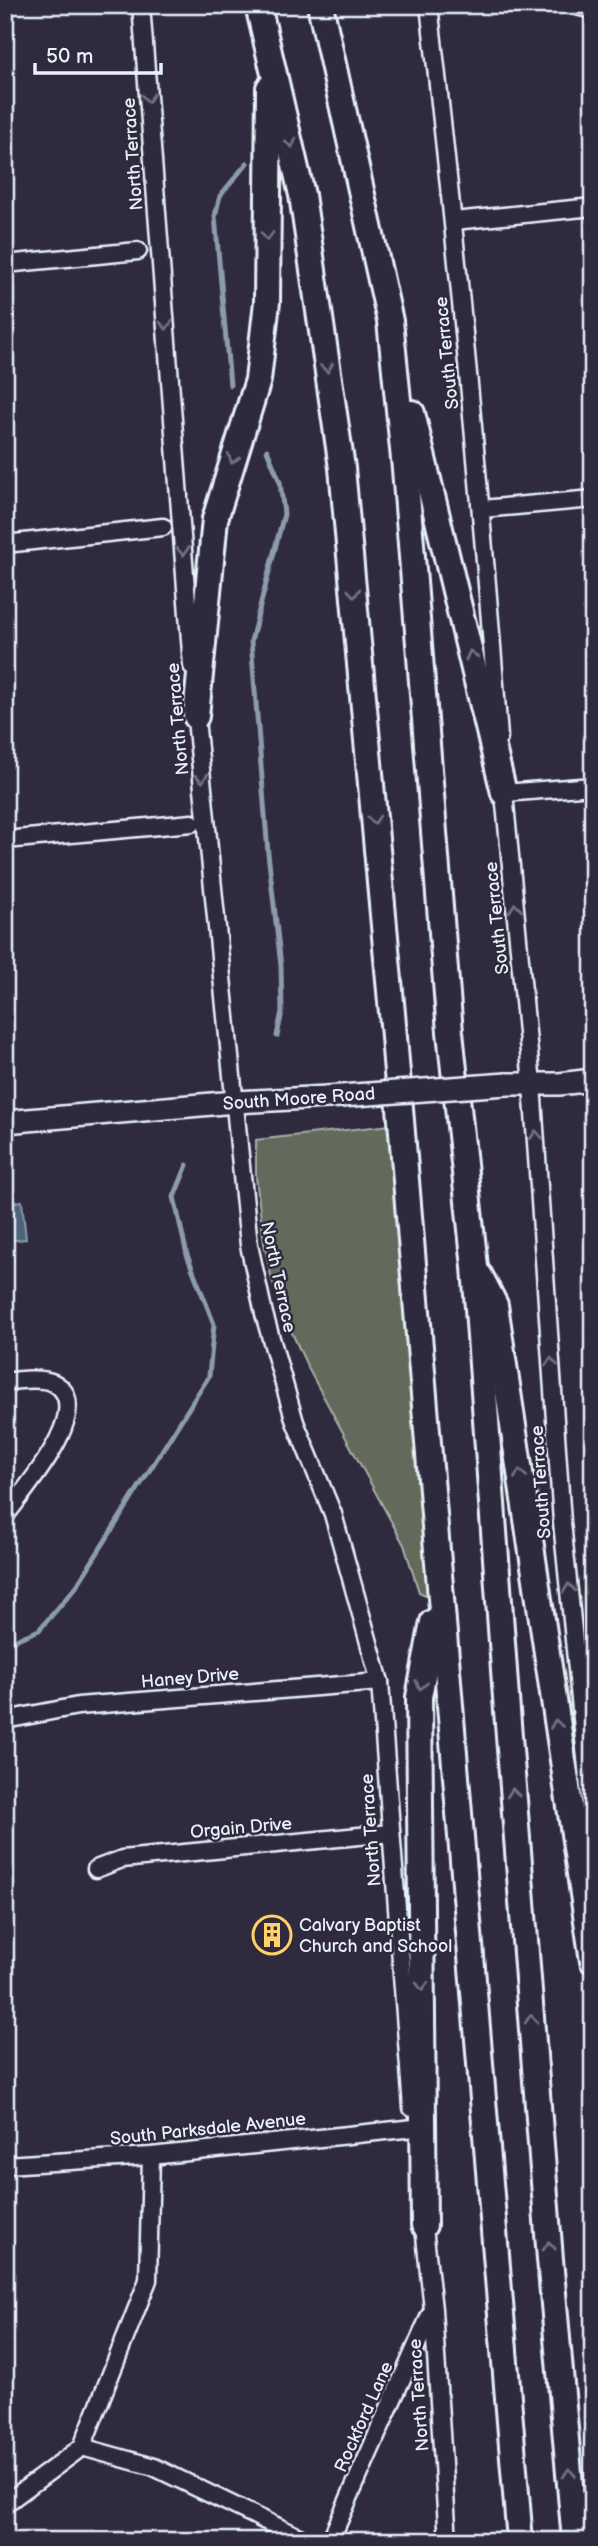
<svg xmlns="http://www.w3.org/2000/svg" width="598" height="2546" viewBox="0 0 598 2546" font-family="'Balsamiq Sans',sans-serif">
<style>
.green{fill:#646a5c;stroke:#a6aeaa;stroke-width:2}
.water{fill:#4e6479;stroke:#8c9cac;stroke-width:2}
.lines{fill:none;stroke-linecap:round;stroke-linejoin:round}
.stream{stroke:#8c9cac;stroke-width:5}
.minor-casing{stroke:#e8f1f8;stroke-width:21}
.major-casing{stroke:#e8f1f8;stroke-width:26}
.highway-casing{stroke:#e8f1f8;stroke-width:30}
.minor{stroke:#2f2a3d;stroke-width:16}
.major{stroke:#2f2a3d;stroke-width:21}
.highway{stroke:#2f2a3d;stroke-width:24}
.major-bridge-casing{stroke:#e8f1f8;stroke-width:26;stroke-linecap:butt}
.major-bridge{stroke:#2f2a3d;stroke-width:21}
.oneway{stroke:#70707e}
.labels{text-anchor:middle;dominant-baseline:central;stroke-width:5;stroke-linejoin:round;paint-order:stroke}
.street-label{font-size:18px;fill:#e8f1f8;stroke:#2f2a3d}
.poi-label{font-size:18px;fill:#e8f1f8;stroke:#2f2a3d;text-anchor:start}
</style>
<rect width="100%" height="100%" fill="#2f2a3d"/>
<filter id="ink" filterUnits="userSpaceOnUse"><feTurbulence type="fractalNoise" baseFrequency=".0143" numOctaves="2"/><feDisplacementMap in="SourceGraphic" scale="14" xChannelSelector="R" yChannelSelector="G"/><feConvolveMatrix kernelMatrix="1 2 1 2 8 2 1 2 1" color-interpolation-filters="sRGB"/></filter>
<g filter="url(#ink)">
<path class="green" d="M390,1125L429,1593L427,1596L419,1592L404,1545L308,1368L288,1324L272,1280L264,1243L256,1177V1140Z"/>
<path class="water" d="M22,1201L26,1239L7,1241L5,1203Z"/>
<g class="lines">
<g class="stream">
<path d="M230,385L215,216L220,196L247,163"/>
<path d="M267,450L280,482L284,514L251,641L268,853L281,966L282,1011L277,1036"/>
<path d="M5,1644L39,1630L76,1587L209,1376L214,1324L187,1255L174,1197L187,1165"/>
</g>
<defs>
<g id="minor">
<path d="M141,5L192,666"/>
<path d="M429,5C457,249 481,492 499,737"/>
<path d="M572,5L593,10"/>
<path d="M454,221L593,207"/>
<path d="M5,264L138,251"/>
<path d="M482,509L593,499"/>
<path d="M5,544L163,527"/>
<path d="M195,709L249,1245L264,1314L295,1422L333,1514L380,1682L412,2108"/>
<path d="M503,783L532,1084L562,1522L593,1827"/>
<path d="M504,793L593,786"/>
<path d="M5,840L192,823"/>
<path d="M5,1382C19,1380 41,1377 54,1383C98,1407 23,1491 5,1516"/>
<path d="M5,1720L78,1706L380,1682"/>
<path d="M96,1869L122,1859L390,1833"/>
<path d="M5,2165L151,2156L414,2128"/>
<path d="M423,2218L433,2309L448,2541"/>
<path d="M82,2447L148,2280L151,2156"/>
<path d="M5,2504L82,2447L154,2467L307,2541"/>
<path d="M330,2541L431,2313"/>
</g>
<g id="major">
<path d="M507,1084H559L593,1080"/>
<path d="M5,1122L235,1102L327,1097"/>
</g>
<g id="highway">
<path d="M258,5L302,195L342,468L392,1013L520,2541"/>
<path d="M320,5L390,321L405,469L450,1032L475,1267L506,1698L550,2259L575,2541"/>
<path d="M412,413L504,793"/>
<path d="M196,716L215,519L258,380L267,302L269,88"/>
<path d="M480,1276L495,1305L593,1961"/>
<path d="M424,2225L419,1697L433,1622"/>
</g>
</defs>
<use href="#minor" class="minor-casing"/>
<use href="#major" class="major-casing"/>
<use href="#highway" class="highway-casing"/>
<use href="#minor" class="minor"/>
<use href="#major" class="major"/>
<use href="#highway" class="highway"/>
<defs>
<path id="major-bridge" d="M327,1097L507,1084"/>
</defs>
<use href="#major-bridge" class="major-bridge-casing"/>
<use href="#major-bridge" class="major-bridge"/>
</g>
<defs><path id="oneway-chevron" d="M-2-3.5L2.5 0L-2 3.5" fill="none" stroke-width="1.6" stroke-linecap="round" stroke-linejoin="round" transform="scale(1.75)"/></defs>
<g class="oneway">
<use href="#oneway-chevron" transform="translate(148 98) rotate(86)"/>
<use href="#oneway-chevron" transform="translate(291 143) rotate(77)"/>
<use href="#oneway-chevron" transform="translate(267 236) rotate(90)"/>
<use href="#oneway-chevron" transform="translate(166 325) rotate(86)"/>
<use href="#oneway-chevron" transform="translate(327 368) rotate(82)"/>
<use href="#oneway-chevron" transform="translate(233 459) rotate(107)"/>
<use href="#oneway-chevron" transform="translate(183 551) rotate(86)"/>
<use href="#oneway-chevron" transform="translate(354 593) rotate(85)"/>
<use href="#oneway-chevron" transform="translate(471 655) rotate(-104)"/>
<use href="#oneway-chevron" transform="translate(202 778) rotate(84)"/>
<use href="#oneway-chevron" transform="translate(374 820) rotate(85)"/>
<use href="#oneway-chevron" transform="translate(515 908) rotate(-96)"/>
<use href="#oneway-chevron" transform="translate(536 1135) rotate(-94)"/>
<use href="#oneway-chevron" transform="translate(551 1362) rotate(-94)"/>
<use href="#oneway-chevron" transform="translate(520 1474) rotate(-98)"/>
<use href="#oneway-chevron" transform="translate(569 1588) rotate(-96)"/>
<use href="#oneway-chevron" transform="translate(421 1685) rotate(101)"/>
<use href="#oneway-chevron" transform="translate(556 1724) rotate(-98)"/>
<use href="#oneway-chevron" transform="translate(513 1793) rotate(-95)"/>
<use href="#oneway-chevron" transform="translate(422 1986) rotate(89)"/>
<use href="#oneway-chevron" transform="translate(531 2019) rotate(-95)"/>
<use href="#oneway-chevron" transform="translate(549 2246) rotate(-95)"/>
<use href="#oneway-chevron" transform="translate(569 2473) rotate(-95)"/>
</g>
</g>
<defs>
<symbol id="building-ring" viewBox="-11 -11 22 22"><circle r="9.5" fill="#2f2a3d" stroke="#ffd166" stroke-width="1.5"/><path d="M-4-6H4V6H1V3H-1V6H-4ZM-2.5-4.3h1.7v1.8h-1.7ZM.8-4.3h1.7v1.8H.8ZM-2.5-1h1.7V.8h-1.7ZM.8-1h1.7V.8H.8Z" fill="#ffd166"/></symbol>
</defs>
<g fill-rule="evenodd">
<use href="#building-ring" x="250" y="1913" width="44" height="44"/>
</g>
<g class="labels">
<g class="street-label">
<text transform="translate(133 154) rotate(-94)">North Terrace</text>
<text transform="translate(447 353) rotate(-96)">South Terrace</text>
<text transform="translate(178 719) rotate(-95)">North Terrace</text>
<text transform="translate(497 918) rotate(-96)">South Terrace</text>
<text transform="translate(299 1099) rotate(-4)">South Moore Road</text>
<text transform="translate(278 1277) rotate(78)">North Terrace</text>
<text transform="translate(541 1482) rotate(-94)">South Terrace</text>
<text transform="translate(190 1678) rotate(-5)">Haney Drive</text>
<text transform="translate(241 1828) rotate(-5)">Orgain Drive</text>
<text transform="translate(371 1830) rotate(-94)">North Terrace</text>
<text transform="translate(208 2129) rotate(-6)">South Parksdale Avenue</text>
<text transform="translate(419 2395) rotate(-94)">North Terrace</text>
<text transform="translate(364 2417) rotate(-66)">Rockford Lane</text>
</g>
<g class="poi-label">
<text x="299" y="1925">Calvary Baptist<tspan x="299" dy="21">Church and School</tspan></text>
</g>
</g>
<rect width="598" height="2546" fill="none" stroke="#2f2a3d" stroke-width="28"/>
<rect x="14" y="14" width="570" height="2518" fill="none" stroke="#e8f1f8" stroke-width="2.5" filter="url(#ink)"/>
<path d="M35 63v10h126v-10" fill="none" stroke="#e8f1f8" stroke-width="3.5"/>
<text x="46" y="63" font-size="21" fill="#e8f1f8" stroke="#2f2a3d" stroke-width="5" paint-order="stroke">50 m</text>
</svg>
